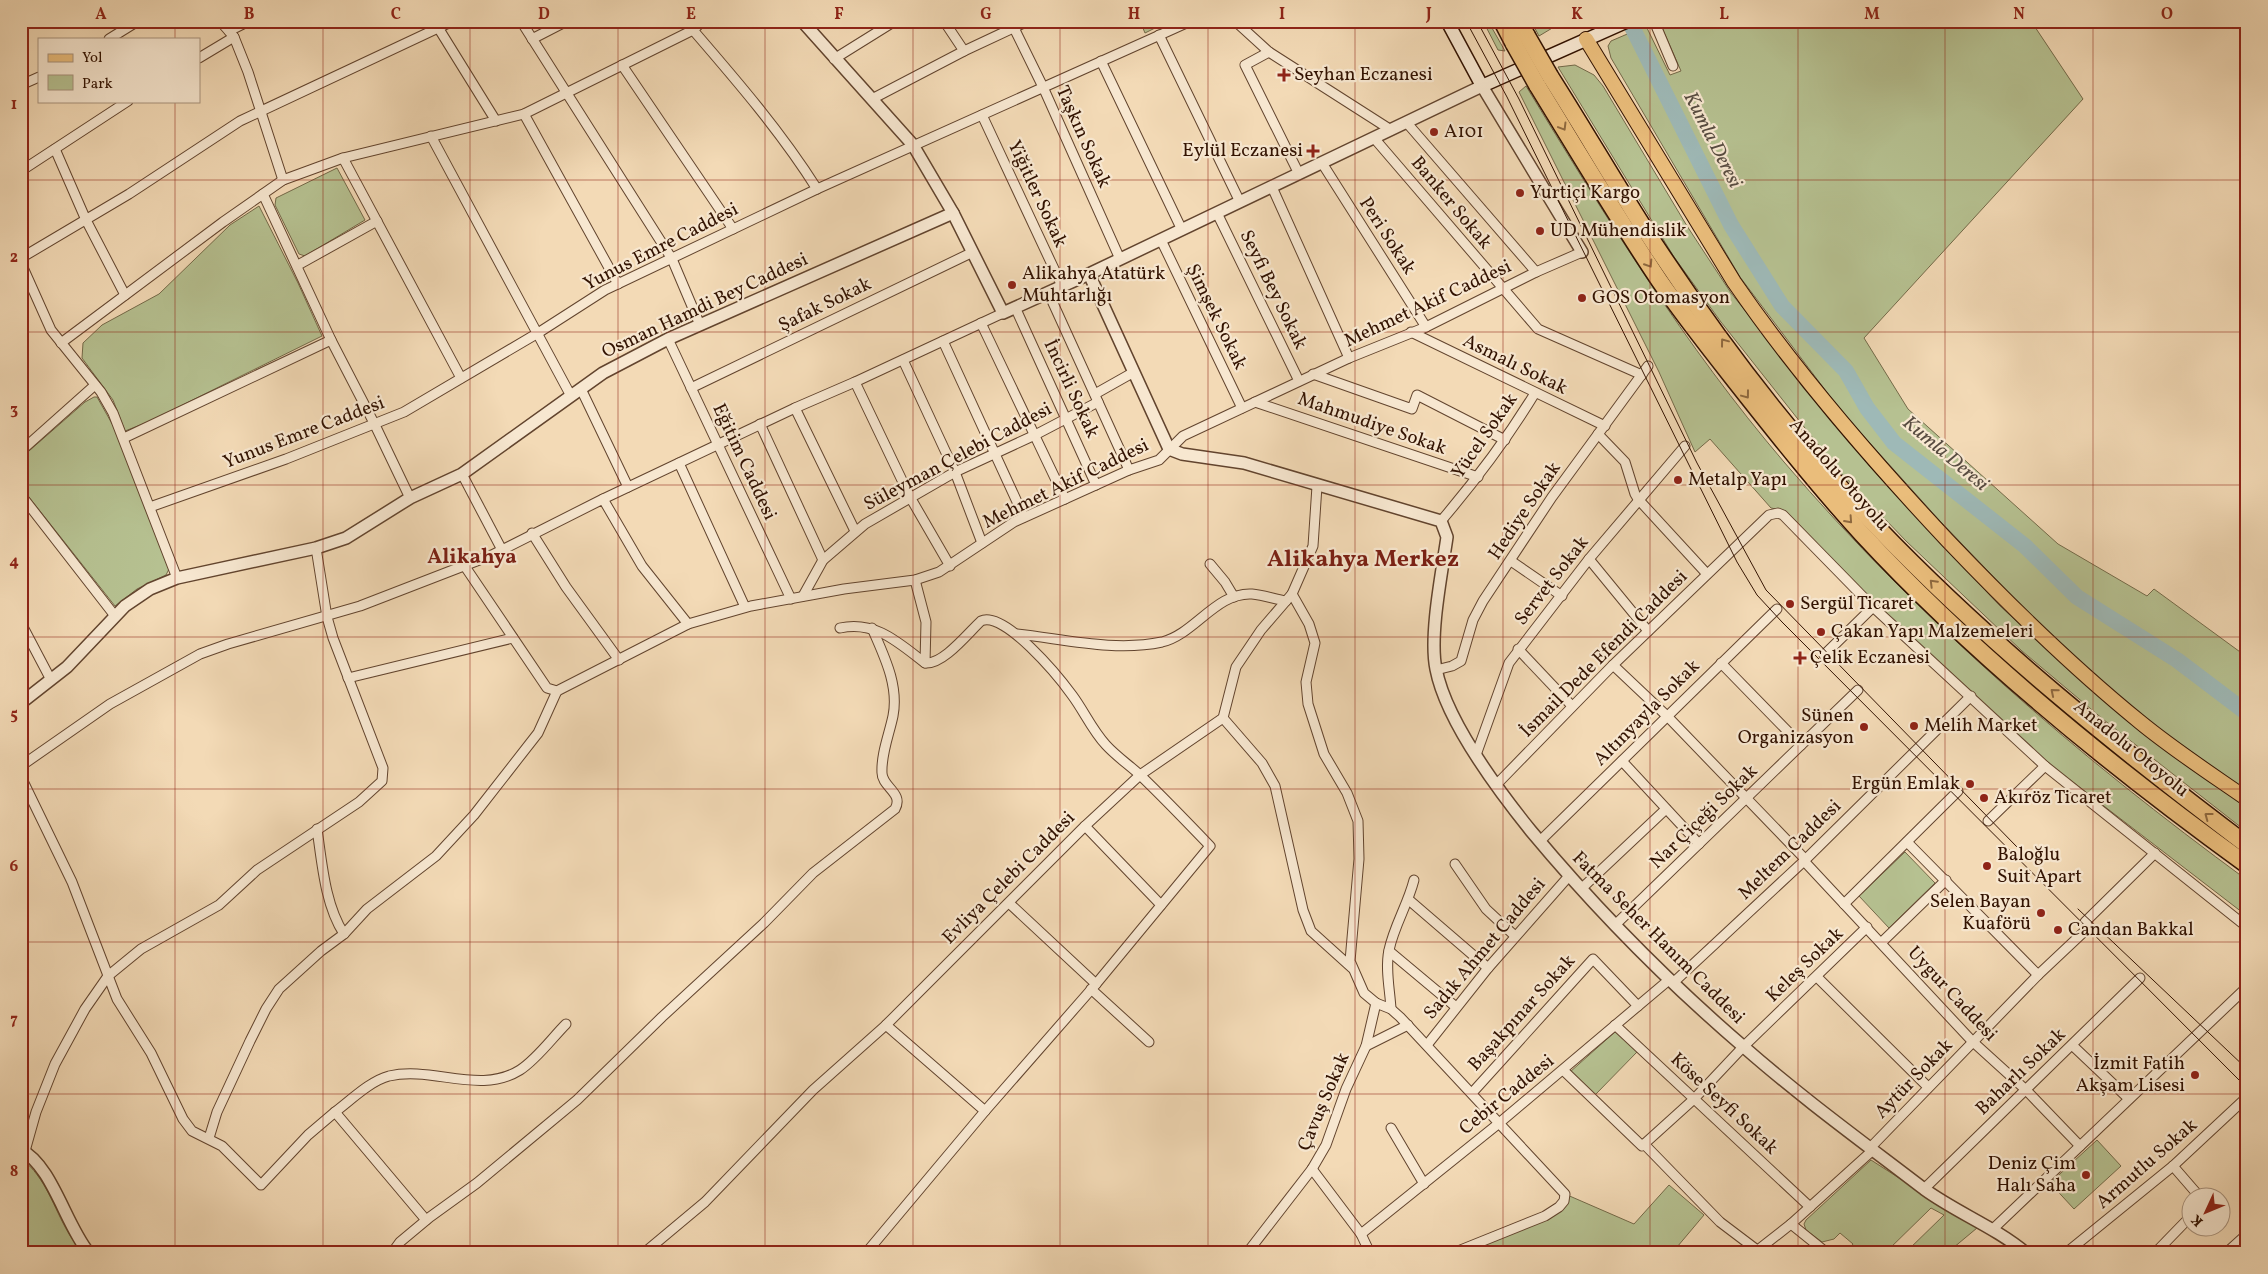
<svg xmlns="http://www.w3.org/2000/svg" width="2268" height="1274" viewBox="0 0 2268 1274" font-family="Vollkorn,serif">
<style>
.green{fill:#b6c191;stroke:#746a49}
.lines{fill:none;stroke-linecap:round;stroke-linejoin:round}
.river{stroke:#9eb9b7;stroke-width:16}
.minor-casing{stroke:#62442e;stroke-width:11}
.tertiary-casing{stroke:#62442e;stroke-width:14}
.secondary-casing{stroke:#321201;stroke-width:15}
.primary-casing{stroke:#321201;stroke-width:16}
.motorway-casing{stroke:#321201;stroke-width:19}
.minor{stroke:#f7e7d0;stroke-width:9}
.tertiary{stroke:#f7e7d0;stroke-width:11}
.secondary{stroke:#f7e7d0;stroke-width:12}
.primary{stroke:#eabd7b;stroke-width:14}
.motorway{stroke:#eabd7b;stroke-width:16}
.tram{stroke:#321201;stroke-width:1}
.motorway-bridge-casing{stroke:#321201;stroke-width:19;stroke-linecap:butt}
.motorway-bridge{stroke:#eabd7b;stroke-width:16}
.oneway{stroke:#8e683e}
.grid{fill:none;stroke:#8f2418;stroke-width:1;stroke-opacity:0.55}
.poi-dot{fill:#8f2418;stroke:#f7e7d0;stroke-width:2}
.labels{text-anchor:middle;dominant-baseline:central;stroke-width:4.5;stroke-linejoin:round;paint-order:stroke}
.poi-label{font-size:19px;fill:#321201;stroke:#f7e7d0;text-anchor:start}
.street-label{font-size:19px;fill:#321201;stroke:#f7e7d0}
.water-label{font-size:20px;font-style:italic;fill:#584c41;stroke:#f7e7d0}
.quarter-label{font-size:21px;font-weight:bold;fill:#7a1f14;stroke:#f7e7d0}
.district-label{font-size:24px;font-weight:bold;fill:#7a1f14;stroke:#f7e7d0}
.neatline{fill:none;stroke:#8f2418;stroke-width:2}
.grid-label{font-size:16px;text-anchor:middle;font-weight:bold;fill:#8f2418}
</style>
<rect width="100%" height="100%" fill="#f3dab6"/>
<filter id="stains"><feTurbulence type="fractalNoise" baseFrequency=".004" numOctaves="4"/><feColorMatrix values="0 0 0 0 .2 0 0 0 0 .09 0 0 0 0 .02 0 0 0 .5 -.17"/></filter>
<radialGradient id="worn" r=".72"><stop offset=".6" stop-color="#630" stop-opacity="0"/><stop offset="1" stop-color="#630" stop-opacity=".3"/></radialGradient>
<g class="green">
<path d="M1140,21H1169L1145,33Z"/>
<path d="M1483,21H1488L1505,51L1498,50Z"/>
<path d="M1531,21H1564L1539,36Z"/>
<path d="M1659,21H2031L2083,99L1864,338L1908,409L2058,544L2147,596L2154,589L2247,657V791L2170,738L2112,690L2031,616L1940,521L1841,411L1740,277L1611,58L1608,46L1611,41L1646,26L1670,75L1681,71Z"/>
<path d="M1575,65L1594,75L1603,86L1687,226L1731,293L1872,469L2000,606L2101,698L2142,733L2247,807V832L2104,720L2022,651L1906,541L1839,471L1721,322L1674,257L1558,67Z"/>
<path d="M1526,86C1605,216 1685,346 1784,462C1919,620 2079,757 2247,880V916L2048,763L1876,605L1786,511L1771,508L1710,439L1695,452L1659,372L1519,92Z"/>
<path d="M337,168L365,220L305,256L299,254L275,205L276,198Z"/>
<path d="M259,206L298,283L322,336L148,422L125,431L113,400L82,358L83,343L102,325L159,294L230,225Z"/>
<path d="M94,397H97L115,429L169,569L166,575L137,589L115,606L21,487V458L85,402Z"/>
<path d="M1905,852L1935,883L1889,928L1859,896Z"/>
<path d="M1616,1031L1637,1052L1595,1095L1570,1072Z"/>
<path d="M2097,1140L2121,1166L2074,1209L2050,1183Z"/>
<path d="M21,1158C47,1179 53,1207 69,1234C73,1241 79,1247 83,1253H21Z"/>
<path d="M1871,1160L1977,1228L1947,1253H1905L1944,1215L1931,1208L1885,1253H1846L1853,1244L1840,1233L1834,1239L1822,1242L1806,1230L1804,1224L1806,1220Z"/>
<path d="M1669,1185L1704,1215L1672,1253H1453L1545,1216L1565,1194L1634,1224Z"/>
</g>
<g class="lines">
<path class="river" d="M1629,21L1731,225L1782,306L1846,371L1867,408L1894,443L2025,546L2077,597L2177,660L2247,713"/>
<defs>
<g id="minor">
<path d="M220,21L234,37L248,72L283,180"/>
<path d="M434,21L496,121"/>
<path d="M521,21L672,259L700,325"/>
<path d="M944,21L964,51"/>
<path d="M1235,21L1269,52L1391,130"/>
<path d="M1654,21L1673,66"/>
<path d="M1014,28L1043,87L1120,259"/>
<path d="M693,30C737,81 781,132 817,189"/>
<path d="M229,31L249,21"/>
<path d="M1159,35L1240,202"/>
<path d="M109,39L138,21"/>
<path d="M532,39L567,21"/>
<path d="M1269,52L1245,65L1299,174"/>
<path d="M199,58L234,37"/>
<path d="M834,59L895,21"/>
<path d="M1101,61L1182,230"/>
<path d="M622,65L733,229"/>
<path d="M21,85L39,77"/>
<path d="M872,99L964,51L1028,21"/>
<path d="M524,114L618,284"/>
<path d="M982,115L1062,286"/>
<path d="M1407,123L1536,272"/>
<path d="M431,136L571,396"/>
<path d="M1374,138L1538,329L1642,375"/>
<path d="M55,149L86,220L125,295"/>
<path d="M343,158L461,378"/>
<path d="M1322,163L1426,327"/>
<path d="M21,171L128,101"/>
<path d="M1272,187L1349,358"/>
<path d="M263,194L331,340L375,425L410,498"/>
<path d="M1217,213L1299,381"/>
<path d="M1161,240L1242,408"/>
<path d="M21,258L129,194L240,121L453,21"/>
<path d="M21,263L51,330L101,392L113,413L177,578"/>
<path d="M298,265L377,221"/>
<path d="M1048,292L1129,470"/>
<path d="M1015,307L1096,485"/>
<path d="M981,323L1065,499"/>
<path d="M1411,332L1605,426"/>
<path d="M668,339L791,599"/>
<path d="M943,341L1024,517"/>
<path d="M61,343L223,222L283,180L343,158L524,114L693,30L703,21"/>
<path d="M903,360L955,472L982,543"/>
<path d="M1313,374L1412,409L1417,395L1505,440"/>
<path d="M855,382L910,497L950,566"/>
<path d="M691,388L973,252"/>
<path d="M581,389L628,487"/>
<path d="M1095,394L1134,372"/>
<path d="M1255,402L1478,477"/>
<path d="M795,408L855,531"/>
<path d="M760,424L823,560"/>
<path d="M1598,434L1625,462L1635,494L1638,499L1707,574"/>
<path d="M124,438L331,340"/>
<path d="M21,451L95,385"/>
<path d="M679,463L745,607"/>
<path d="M462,474L502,550"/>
<path d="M21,495L115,616"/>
<path d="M603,499L795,408L855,382L1003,313"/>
<path d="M150,507L286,459L404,412L538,333L605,290L817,189L1191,21"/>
<path d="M1441,521C1476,480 1507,439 1535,393"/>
<path d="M532,533L566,587L619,660"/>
<path d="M1589,559L1648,631"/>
<path d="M1511,561L1562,596"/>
<path d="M1210,564L1225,582L1234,597"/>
<path d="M464,565L547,688L557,691L688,624L751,606L844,589L915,580L939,572L1014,522L1129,470L1159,460L1183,436L1349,358L1426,327L1536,272L1582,252"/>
<path d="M915,580L926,622L925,663"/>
<path d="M1292,594L1309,624L1315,643L1306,682L1308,704L1324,754L1347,793L1358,821L1359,859L1350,961L1364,993L1376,1003L1391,1009L1400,1017L1565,1194L1564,1201L1559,1207L1545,1216L1453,1253"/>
<path d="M803,596L823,560L865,524L955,472L1035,435L1098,402"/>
<path d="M21,623L51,680"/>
<path d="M840,628C875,620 899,643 925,663C943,665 968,633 981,621C1004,610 1059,677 1072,695C1084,711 1092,730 1106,745C1116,756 1129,765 1140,775C1164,798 1187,822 1210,846L1096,984L985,1111L866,1253"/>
<path d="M1017,634C1064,639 1115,652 1162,642C1195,634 1216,592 1252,594C1263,595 1275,599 1286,601"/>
<path d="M1518,649L1572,706"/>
<path d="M1824,655L1873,607"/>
<path d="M1721,663L1801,745"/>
<path d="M1613,665L1668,717L1805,859"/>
<path d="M1436,670L1452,666L1461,661L1473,620L1483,601L1552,497L1648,366"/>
<path d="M348,678L513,638"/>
<path d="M1223,718L1262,763L1275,786L1303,910L1311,931L1352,968"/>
<path d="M1476,755L1509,663L1589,559L1685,446"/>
<path d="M1622,761L1699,844"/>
<path d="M21,766L110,704L200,654L228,644L360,606L492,555L603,499L642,566L688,624"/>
<path d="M21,777L72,882L117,999L151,1053L183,1119L192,1131L222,1146L261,1185L308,1135L335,1112L426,1220"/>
<path d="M1496,785L1613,665L1769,515L1778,513L1783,515L1873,607L2045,766L2247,927"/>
<path d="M1988,821L2045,766"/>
<path d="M1085,826L1161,905"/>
<path d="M317,829C322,863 325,905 344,934"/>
<path d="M1540,841L1777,609"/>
<path d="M1907,842L2038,975"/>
<path d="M1804,861L1972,1041L2026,1090L2080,1146"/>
<path d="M1455,864L1486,909L1515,936"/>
<path d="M1581,889L1666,809"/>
<path d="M1409,900L1488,968"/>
<path d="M1009,903L1096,984"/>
<path d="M1844,904L1958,791"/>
<path d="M2085,922L2155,853"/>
<path d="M1615,925L1858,690"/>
<path d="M1882,942L1946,880"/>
<path d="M1389,951L1456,1007"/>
<path d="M1817,977L1928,1087"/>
<path d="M1674,982L1804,861L1971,696"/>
<path d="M1091,989L1149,1042"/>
<path d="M1391,1009C1390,990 1385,969 1389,950C1394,926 1408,904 1414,880"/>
<path d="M886,1025L985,1111"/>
<path d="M1615,1025L1810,1207"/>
<path d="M1427,1045L1488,968L1569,876"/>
<path d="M2072,1045L2129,1099"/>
<path d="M1366,1046L1408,1025"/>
<path d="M1563,1070L1642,1146L1694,1099L1743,1047L1867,927"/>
<path d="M1472,1093L1593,959L1638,1006"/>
<path d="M335,1112C351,1100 370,1081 389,1076C433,1066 480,1095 520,1070C537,1059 552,1038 566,1024"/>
<path d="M1391,1128L1424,1184"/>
<path d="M209,1138L217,1112L250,1041L266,1009L279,989L321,951L344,934L367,909L436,856L474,815L538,733L557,691"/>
<path d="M1644,1144L1720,1222L1757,1250"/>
<path d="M1870,1148L2038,975L2089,927"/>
<path d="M25,1151L36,1112L55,1064L85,1009L108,976L141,949L219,905L257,870L359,802L382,781L383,768L333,638L327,617L316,548"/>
<path d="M2173,1166L2199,1196"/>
<path d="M1312,1169L1361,1234L1370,1253"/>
<path d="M1924,1189L2140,978"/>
<path d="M1791,1224L1827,1253"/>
<path d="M1994,1228L2247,987"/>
<path d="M1361,1234L1498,1124L1670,979"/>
<path d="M392,1253L400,1242L430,1217L477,1183L577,1100L662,1017L764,923L813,873L895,809C904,793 882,787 882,773C881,754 889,735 893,716C899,685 884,656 872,628"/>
<path d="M644,1253L705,1202L813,1090L886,1025L1085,826L1140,775L1223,718L1236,667L1261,630L1292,594L1313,546L1317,486"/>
<path d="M1247,1253L1312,1169L1326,1145L1346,1089L1366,1046L1376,1003"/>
<path d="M1754,1253L1791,1224L1873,1150"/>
<path d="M2066,1253L2173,1166L2247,1097"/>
<path d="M2155,1253L2190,1217"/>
<path d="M2226,1253L2247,1234"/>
</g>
<g id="tertiary">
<path d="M802,21L913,145L953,213L1003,313L1089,274L1482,86L1582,252"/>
<path d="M1089,274L1169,449L1182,454L1244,463L1441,521L1447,537C1442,572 1429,636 1436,669C1446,721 1498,790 1531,831C1596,909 1668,982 1745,1048C1802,1098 1864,1143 1924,1189C1957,1213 1995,1227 2026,1253"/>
<path d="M21,703L67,667L125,606L150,589L177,578L316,548L346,538L410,498L462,474L603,373L668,339L953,213"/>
<path d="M21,1150C52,1165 66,1226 89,1253"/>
</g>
<path id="secondary" d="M1447,21L1482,86L1628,21"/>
<path id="primary" d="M1586,39L1734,282C1798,375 1871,459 1948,541C2009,605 2071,666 2140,722C2174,750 2211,774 2247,799"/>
<g id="motorway">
<path d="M1502,21L1514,44"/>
<path d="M1519,21L1527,36"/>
<path d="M1550,76C1582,126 1612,178 1644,228C1712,333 1790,436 1876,526C1989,644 2117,747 2247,845"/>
<path d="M1537,85C1577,150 1616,216 1659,280C1683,315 1710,349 1736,382C1777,434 1818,486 1862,534C1974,655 2113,768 2247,865"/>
</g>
</defs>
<use href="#minor" class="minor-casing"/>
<use href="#tertiary" class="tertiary-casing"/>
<use href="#secondary" class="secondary-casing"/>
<use href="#primary" class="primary-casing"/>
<use href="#motorway" class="motorway-casing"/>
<use href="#minor" class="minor"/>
<use href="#tertiary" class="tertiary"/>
<use href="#secondary" class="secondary"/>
<use href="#primary" class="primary"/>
<use href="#motorway" class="motorway"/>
<g class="tram">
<path d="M1466,21L1507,97L1737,562L1757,595L1782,622L2247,1088"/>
<path d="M1477,21L1519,99L1697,463L1766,590L2017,847"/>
<path d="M2078,909L2247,1069"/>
</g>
<defs>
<g id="motorway-bridge">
<path d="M1527,36L1550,76"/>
<path d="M1514,44L1537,85"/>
</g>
</defs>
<use href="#motorway-bridge" class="motorway-bridge-casing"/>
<use href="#motorway-bridge" class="motorway-bridge"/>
</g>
<defs><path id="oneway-chevron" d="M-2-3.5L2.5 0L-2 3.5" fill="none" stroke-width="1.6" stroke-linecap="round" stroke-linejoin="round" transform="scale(1.25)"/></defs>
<g class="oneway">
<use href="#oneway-chevron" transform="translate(1563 127) rotate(59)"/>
<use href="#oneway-chevron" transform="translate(1649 264) rotate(57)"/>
<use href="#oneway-chevron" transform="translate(1724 342) rotate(-127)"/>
<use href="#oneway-chevron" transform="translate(1746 395) rotate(53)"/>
<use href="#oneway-chevron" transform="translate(1849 520) rotate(48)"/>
<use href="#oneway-chevron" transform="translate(1933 583) rotate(-135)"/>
<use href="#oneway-chevron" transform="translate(2054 692) rotate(-140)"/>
<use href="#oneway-chevron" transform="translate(2208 816) rotate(-143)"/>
</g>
<path class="grid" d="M175,21V39M323,21V1253M470,21V1253M618,21V1253M765,21V1253M913,21V1253M1060,21V1253M1208,21V1253M1355,21V1253M1503,21V1253M1650,21V1253M1798,21V1253M1945,21V1253M2093,21V1253M175,101V1253M21,180H2247M21,332H2247M21,485H2247M21,637H2247M21,789H2247M21,942H2247M21,1094H2247"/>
<g class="poi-dot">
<path d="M1281.5 67.5h5v5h5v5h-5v5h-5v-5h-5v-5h5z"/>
<circle cx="1434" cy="132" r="5"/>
<path d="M1310.5 143.5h5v5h5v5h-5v5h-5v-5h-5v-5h5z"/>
<circle cx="1520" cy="193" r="5"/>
<circle cx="1540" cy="231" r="5"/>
<circle cx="1012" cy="285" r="5"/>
<circle cx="1582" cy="298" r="5"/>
<circle cx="1678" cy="480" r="5"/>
<circle cx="1790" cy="604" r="5"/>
<circle cx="1821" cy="632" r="5"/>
<path d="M1797.5 650.5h5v5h5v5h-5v5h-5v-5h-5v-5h5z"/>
<circle cx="1914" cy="726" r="5"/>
<circle cx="1864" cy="727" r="5"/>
<circle cx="1970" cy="784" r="5"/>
<circle cx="1984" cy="798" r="5"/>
<circle cx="1987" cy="866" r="5"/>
<circle cx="2041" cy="913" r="5"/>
<circle cx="2058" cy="930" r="5"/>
<circle cx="2195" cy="1075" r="5"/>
<circle cx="2086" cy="1175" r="5"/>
</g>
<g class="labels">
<g class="poi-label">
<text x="1294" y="75">Seyhan Eczanesi</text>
<text x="1444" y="132">A101</text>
<text x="1303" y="151" text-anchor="end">Eylül Eczanesi</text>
<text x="1530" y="193">Yurtiçi Kargo</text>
<text x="1550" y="231">UD Mühendislik</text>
<text x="1022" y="274">Alikahya Atatürk<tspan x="1022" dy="22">Muhtarlığı</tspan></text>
<text x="1592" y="298">GOS Otomasyon</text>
<text x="1688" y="480">Metalp Yapı</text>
<text x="1800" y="604">Sergül Ticaret</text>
<text x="1831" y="632">Çakan Yapı Malzemeleri</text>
<text x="1810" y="658">Çelik Eczanesi</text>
<text x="1854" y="716" text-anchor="end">Sünen<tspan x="1854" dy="22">Organizasyon</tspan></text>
<text x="1924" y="726">Melih Market</text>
<text x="1960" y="784" text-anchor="end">Ergün Emlak</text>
<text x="1994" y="798">Akıröz Ticaret</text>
<text x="1997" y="855">Baloğlu<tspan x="1997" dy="22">Suit Apart</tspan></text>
<text x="2031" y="902" text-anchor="end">Selen Bayan<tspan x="2031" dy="22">Kuaförü</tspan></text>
<text x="2068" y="930">Candan Bakkal</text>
<text x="2185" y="1064" text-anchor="end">İzmit Fatih<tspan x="2185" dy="22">Akşam Lisesi</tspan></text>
<text x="2076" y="1164" text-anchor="end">Deniz Çim<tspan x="2076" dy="22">Halı Saha</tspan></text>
</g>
<g class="street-label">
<text transform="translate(1083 137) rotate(66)">Taşkın Sokak</text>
<text transform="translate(1037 194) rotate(65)">Yiğitler Sokak</text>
<text transform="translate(1451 203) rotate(50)">Banker Sokak</text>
<text transform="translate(1387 236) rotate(57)">Peri Sokak</text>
<text transform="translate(661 247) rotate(-27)">Yunus Emre Caddesi</text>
<text transform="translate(1273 290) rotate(64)">Seyfi Bey Sokak</text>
<text transform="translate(1428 304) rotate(-25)">Mehmet Akif Caddesi</text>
<text transform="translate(825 305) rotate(-26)">Şafak Sokak</text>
<text transform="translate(705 306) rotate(-25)">Osman Hamdi Bey Caddesi</text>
<text transform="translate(1216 317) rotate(64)">Şimşek Sokak</text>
<text transform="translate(1515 365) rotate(26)">Asmalı Sokak</text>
<text transform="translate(1071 389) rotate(65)">İncirli Sokak</text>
<text transform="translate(1372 424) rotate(19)">Mahmudiye Sokak</text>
<text transform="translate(304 433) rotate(-21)">Yunus Emre Caddesi</text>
<text transform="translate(1485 436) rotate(-55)">Yücel Sokak</text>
<text transform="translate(958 457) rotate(-28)">Süleyman Çelebi Caddesi</text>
<text transform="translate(744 462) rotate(65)">Eğitim Caddesi</text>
<text transform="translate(1839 475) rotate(49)">Anadolu Otoyolu</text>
<text transform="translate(1066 484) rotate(-26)">Mehmet Akif Caddesi</text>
<text transform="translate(1525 511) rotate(-56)">Hediye Sokak</text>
<text transform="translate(1552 581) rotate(-52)">Servet Sokak</text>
<text transform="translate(1604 654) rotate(-45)">İsmail Dede Efendi Caddesi</text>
<text transform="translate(1647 713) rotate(-45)">Altınyayla Sokak</text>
<text transform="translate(2131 749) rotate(39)">Anadolu Otoyolu</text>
<text transform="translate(1704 817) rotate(-44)">Nar Çiçeği Sokak</text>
<text transform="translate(1790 850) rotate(-44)">Meltem Caddesi</text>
<text transform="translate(1009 878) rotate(-45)">Evliya Çelebi Caddesi</text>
<text transform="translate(1658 938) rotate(45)">Fatma Seher Hanım Caddesi</text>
<text transform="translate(1485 949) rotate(-50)">Sadık Ahmet Caddesi</text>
<text transform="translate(1805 965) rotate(-44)">Keleş Sokak</text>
<text transform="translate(1952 994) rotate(47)">Uygur Caddesi</text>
<text transform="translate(1522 1013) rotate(-48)">Başakpınar Sokak</text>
<text transform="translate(2021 1072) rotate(-44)">Baharlı Sokak</text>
<text transform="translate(1914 1079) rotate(-46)">Aytür Sokak</text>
<text transform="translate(1507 1095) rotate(-39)">Cebir Caddesi</text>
<text transform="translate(1324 1102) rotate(-67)">Çavuş Sokak</text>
<text transform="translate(1724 1104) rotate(43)">Köse Seyfi Sokak</text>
<text transform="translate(2147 1164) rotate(-41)">Armutlu Sokak</text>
</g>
<g class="water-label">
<text transform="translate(1712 140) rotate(63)">Kumla Deresi</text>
<text transform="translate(1945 454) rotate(40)">Kumla Deresi</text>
</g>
<g class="quarter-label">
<text x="472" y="557">Alikahya</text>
</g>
<g class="district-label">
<text x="1363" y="560">Alikahya Merkez</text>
</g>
</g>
<rect width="2268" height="1274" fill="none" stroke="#f3dab6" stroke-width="55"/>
<rect x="38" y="38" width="162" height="65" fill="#f7e7d0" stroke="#a8927d"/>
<rect x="48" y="54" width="25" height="8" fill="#eabd7b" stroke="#a8927d"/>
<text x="82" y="62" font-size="15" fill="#321201">Yol</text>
<rect x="48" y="75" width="25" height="15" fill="#b6c191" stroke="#a8927d"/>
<text x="82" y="88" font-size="15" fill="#321201">Park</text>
<g transform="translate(2206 1212) rotate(226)"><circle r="24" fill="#f7e7d0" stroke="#a8927d"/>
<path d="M0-4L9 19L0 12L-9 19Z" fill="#8f2418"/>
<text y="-8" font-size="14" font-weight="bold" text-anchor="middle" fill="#321201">K</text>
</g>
<rect x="28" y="28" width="2212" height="1218" class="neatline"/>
<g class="grid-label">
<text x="101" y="19">A</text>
<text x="249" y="19">B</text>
<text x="396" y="19">C</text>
<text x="544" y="19">D</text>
<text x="691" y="19">E</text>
<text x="839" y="19">F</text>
<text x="986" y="19">G</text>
<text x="1134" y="19">H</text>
<text x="1282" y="19">I</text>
<text x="1429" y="19">J</text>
<text x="1577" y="19">K</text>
<text x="1724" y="19">L</text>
<text x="1872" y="19">M</text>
<text x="2019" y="19">N</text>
<text x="2167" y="19">O</text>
<text x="14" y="109">1</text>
<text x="14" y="262">2</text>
<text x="14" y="414">3</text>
<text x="14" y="566">4</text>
<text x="14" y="719">5</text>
<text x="14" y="871">6</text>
<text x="14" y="1024">7</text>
<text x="14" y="1176">8</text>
</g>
<rect width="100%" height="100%" filter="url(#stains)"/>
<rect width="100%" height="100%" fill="url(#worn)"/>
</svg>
